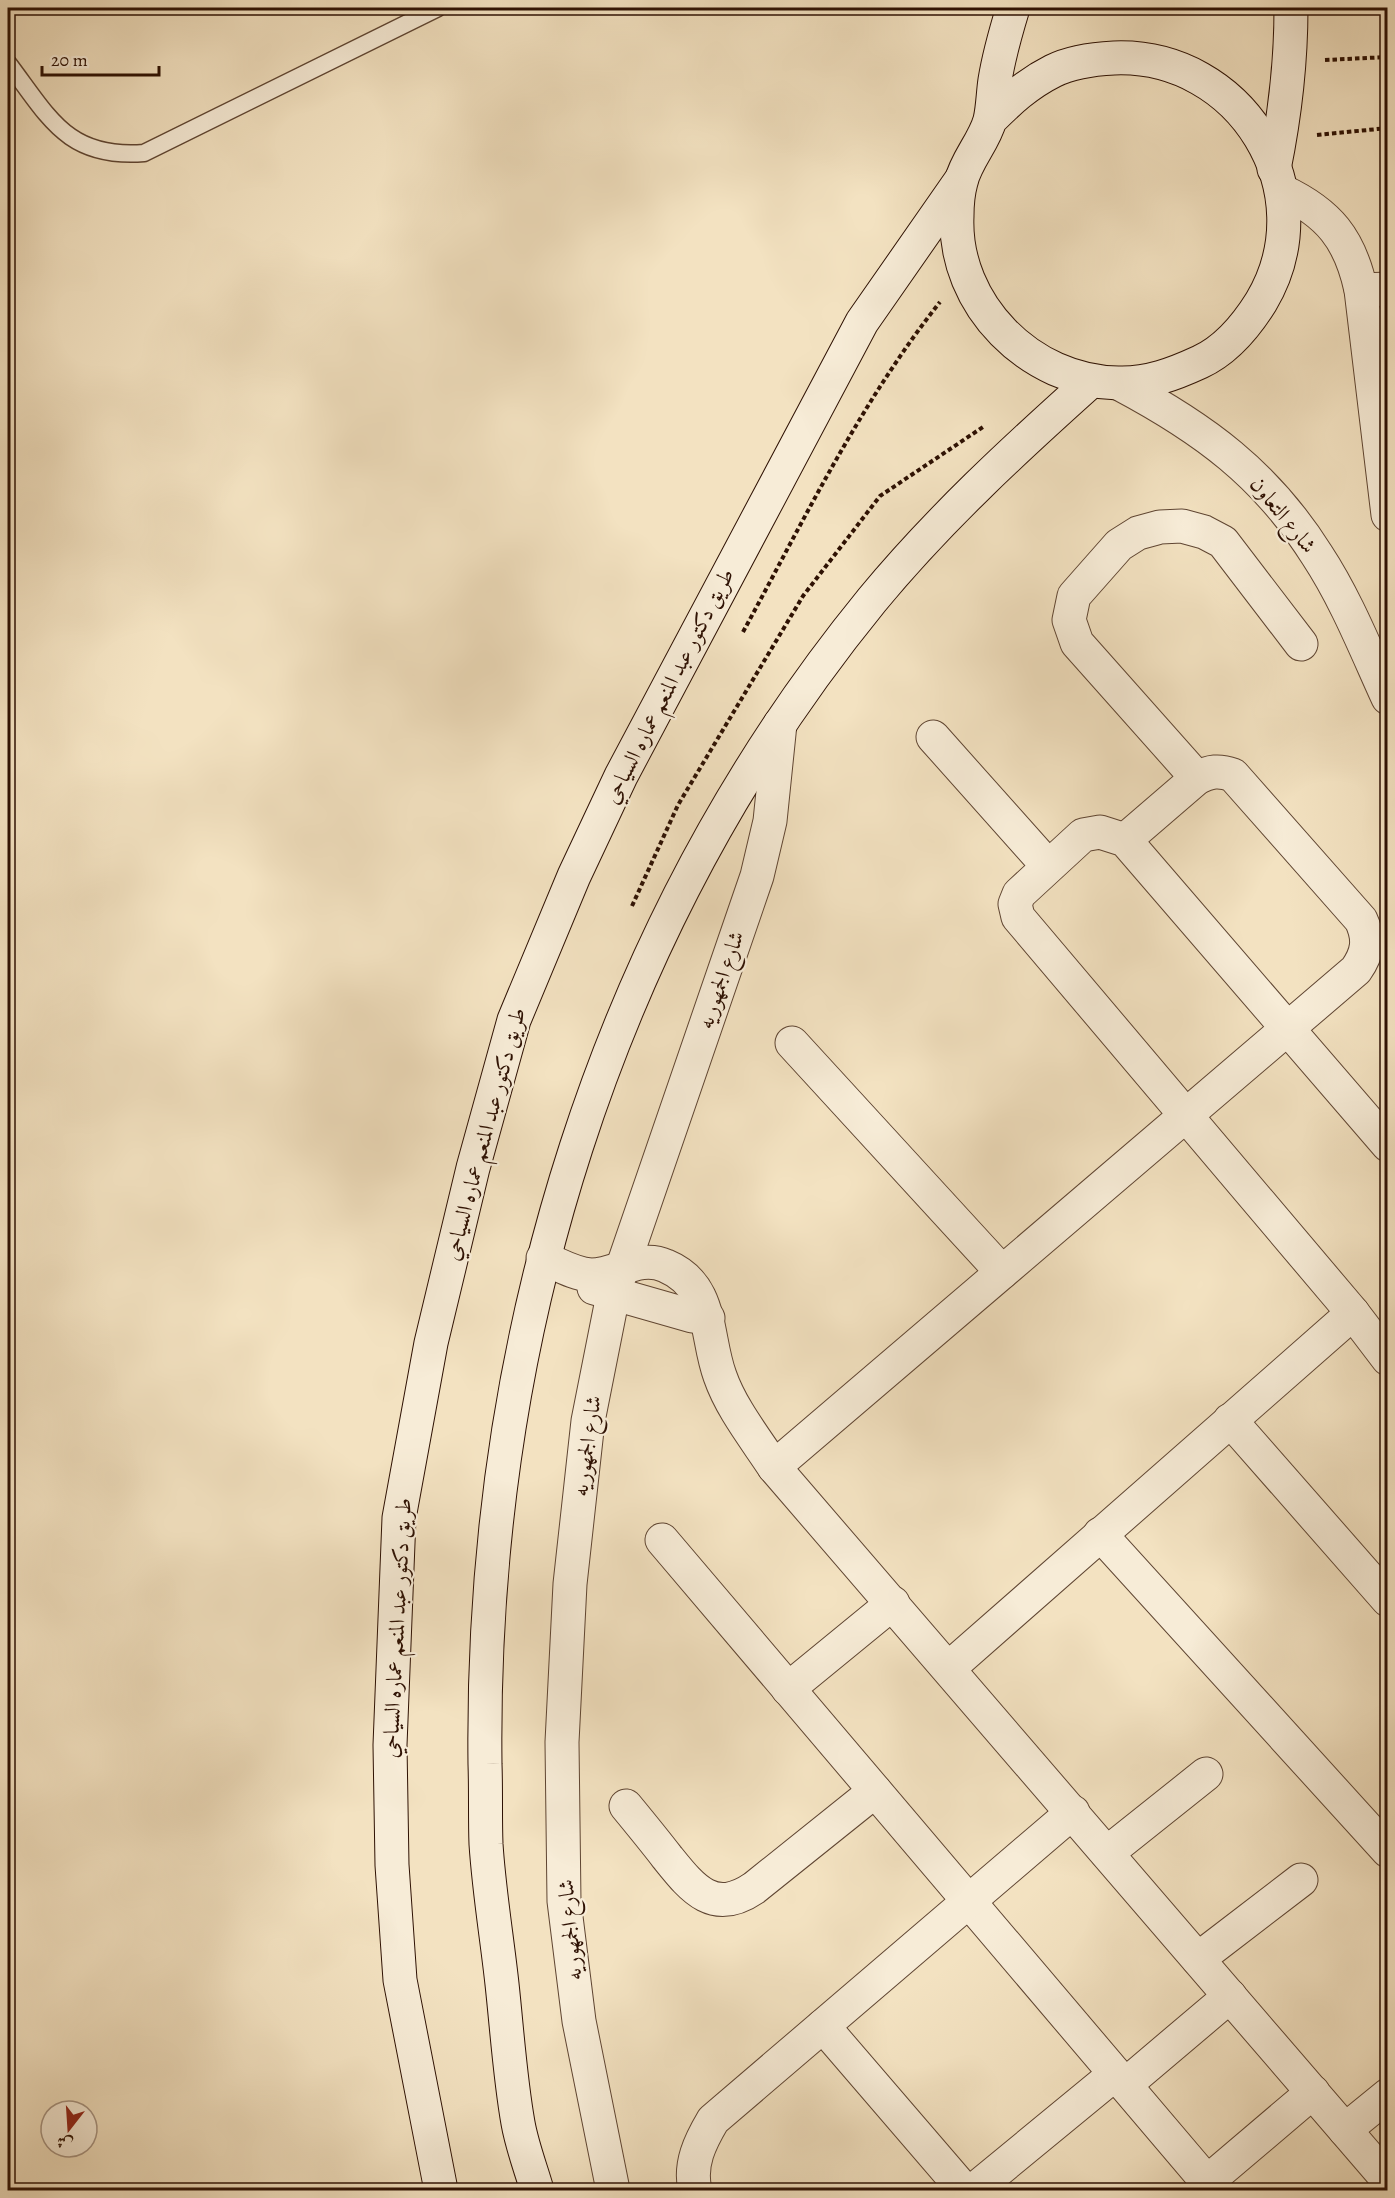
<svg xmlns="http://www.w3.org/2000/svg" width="1395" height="2198" viewBox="0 0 1395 2198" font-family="Alegreya,Amiri,serif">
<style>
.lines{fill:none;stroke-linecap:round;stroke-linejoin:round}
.service-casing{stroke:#5f4532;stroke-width:19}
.minor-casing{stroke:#5f4532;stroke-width:35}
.tertiary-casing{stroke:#5f4532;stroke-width:35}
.secondary-casing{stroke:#2e1103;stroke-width:35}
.path{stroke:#2e1103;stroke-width:4;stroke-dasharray:4.5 3;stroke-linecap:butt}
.service{stroke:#f7ecd7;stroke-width:16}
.minor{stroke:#f7ecd7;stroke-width:33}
.tertiary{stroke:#f7ecd7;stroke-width:33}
.secondary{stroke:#f7ecd7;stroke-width:33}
.labels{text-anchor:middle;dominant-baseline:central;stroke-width:4.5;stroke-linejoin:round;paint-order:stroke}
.street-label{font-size:22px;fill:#2e1103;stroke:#f7ecd7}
</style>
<rect width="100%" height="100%" fill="#f3e2c1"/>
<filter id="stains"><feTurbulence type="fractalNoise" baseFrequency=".00333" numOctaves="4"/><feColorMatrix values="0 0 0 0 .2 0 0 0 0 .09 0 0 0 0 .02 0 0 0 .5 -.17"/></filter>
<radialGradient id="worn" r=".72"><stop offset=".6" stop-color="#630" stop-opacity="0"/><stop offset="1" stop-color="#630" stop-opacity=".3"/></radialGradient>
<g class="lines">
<defs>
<path id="service" d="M8,63C49,117 67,159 144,153L438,8"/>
<g id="minor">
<path d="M1361,290L1388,289"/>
<path d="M933,737L1048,866"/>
<path d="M1197,778L1077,643L1069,620L1074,596L1119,545L1138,533L1160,527L1182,526L1204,532L1223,542L1301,644"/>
<path d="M792,1043L1002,1272"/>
<path d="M1388,1145L1125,840L1100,832L1083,835L1019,894L1015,904L1018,917L1353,1313L1388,1359"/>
<path d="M543,1258C558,1264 574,1274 591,1275C617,1275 639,1254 666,1266C714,1286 705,1336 720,1376C731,1408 755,1438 774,1467L1388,2180"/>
<path d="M594,1288L692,1316L708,1318"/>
<path d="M1230,1420L1388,1600"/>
<path d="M774,1467L1287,1029L1356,970C1368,953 1370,939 1361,920L1233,775C1219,770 1210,771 1197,778L1125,840"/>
<path d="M1100,1534L1388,1851"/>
<path d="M662,1540L1214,2190"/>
<path d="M949,1668L1353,1313"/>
<path d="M788,1689L893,1603"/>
<path d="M626,1806C640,1823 654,1840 667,1857C692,1888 713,1916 754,1888L875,1791"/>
<path d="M1107,1853L1206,1774"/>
<path d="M1198,1959L1301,1880"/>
<path d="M823,2026L964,2190"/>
<path d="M1125,2085L1230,1996"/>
<path d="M1345,2130L1388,2095"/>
<path d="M1207,2182L1313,2092"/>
<path d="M613,2190L579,2021L564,1901L562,1742L570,1584L588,1421L613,1295L757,876L770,821L780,724"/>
<path d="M695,2190C689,2164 700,2142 713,2120L1073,1812"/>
<path d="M974,2190L1115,2074"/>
</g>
<g id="tertiary">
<path d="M1282,191C1329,213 1350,239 1361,290L1388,515"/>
<path d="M1120,384C1203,428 1266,474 1317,555C1346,599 1366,650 1388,698"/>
</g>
<g id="secondary">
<path d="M990,120C1009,101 1027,84 1053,71C1071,62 1094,59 1114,58C1241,53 1327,192 1261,302C1246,326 1226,350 1200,362C1174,374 1148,384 1118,383C1031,382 953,305 957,216C957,205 958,193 961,182C966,160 984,142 990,120C993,107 993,93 995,80C999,55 1006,31 1013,8"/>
<path d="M1274,169C1285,115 1291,63 1291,8"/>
<path d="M441,2190L400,1980L392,1865L390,1745L399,1518L431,1343L473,1168L514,1020L574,876L621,776L862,322L961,180"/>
<path d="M537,2190C531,2169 522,2146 518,2123C510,2078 507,2030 502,1984C497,1938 489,1891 486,1844C485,1818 486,1791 485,1764C480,1344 604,928 872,600C938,520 1014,450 1091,381"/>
</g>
</defs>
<use href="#service" class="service-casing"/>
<use href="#minor" class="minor-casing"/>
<use href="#tertiary" class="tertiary-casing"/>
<use href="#secondary" class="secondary-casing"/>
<g class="path">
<path d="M1325,60L1388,57"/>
<path d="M1317,135L1388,128"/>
<path d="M743,632C804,520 860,403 940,302"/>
<path d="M632,906L678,805L803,596L880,496L983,427"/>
</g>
<use href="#service" class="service"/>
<use href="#minor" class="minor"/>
<use href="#tertiary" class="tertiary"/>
<use href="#secondary" class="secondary"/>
</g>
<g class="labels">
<g class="street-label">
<text transform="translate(1283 515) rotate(51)">شارع التعاون</text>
<text transform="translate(669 686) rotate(-63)">طريق دكتور عبد المنعم عماره السياحي</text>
<text transform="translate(721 980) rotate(-71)">شارع الجمهوريه</text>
<text transform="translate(485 1134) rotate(-75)">طريق دكتور عبد المنعم عماره السياحي</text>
<text transform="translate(587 1446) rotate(-82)">شارع الجمهوريه</text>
<text transform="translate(397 1628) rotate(-87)">طريق دكتور عبد المنعم عماره السياحي</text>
<text transform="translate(570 1930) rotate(-95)">شارع الجمهوريه</text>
</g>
</g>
<rect width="1395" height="2198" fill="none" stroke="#f3e2c1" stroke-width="30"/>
<rect x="9" y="9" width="1377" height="2180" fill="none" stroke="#2e1103" stroke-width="3"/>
<rect x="15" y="15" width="1365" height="2168" fill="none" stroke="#2e1103" stroke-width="1.5"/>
<g transform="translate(69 2129) rotate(197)"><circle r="28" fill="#f7ecd7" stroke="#a79482" stroke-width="1.5"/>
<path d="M0-4.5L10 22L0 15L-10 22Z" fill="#8f2418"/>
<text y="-9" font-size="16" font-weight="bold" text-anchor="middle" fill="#2e1103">ش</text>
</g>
<path d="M42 66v9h117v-9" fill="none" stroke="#2e1103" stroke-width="3"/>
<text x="51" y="66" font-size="18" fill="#2e1103" stroke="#f7ecd7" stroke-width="4.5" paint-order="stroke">20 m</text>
<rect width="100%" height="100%" filter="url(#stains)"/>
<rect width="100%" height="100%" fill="url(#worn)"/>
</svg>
